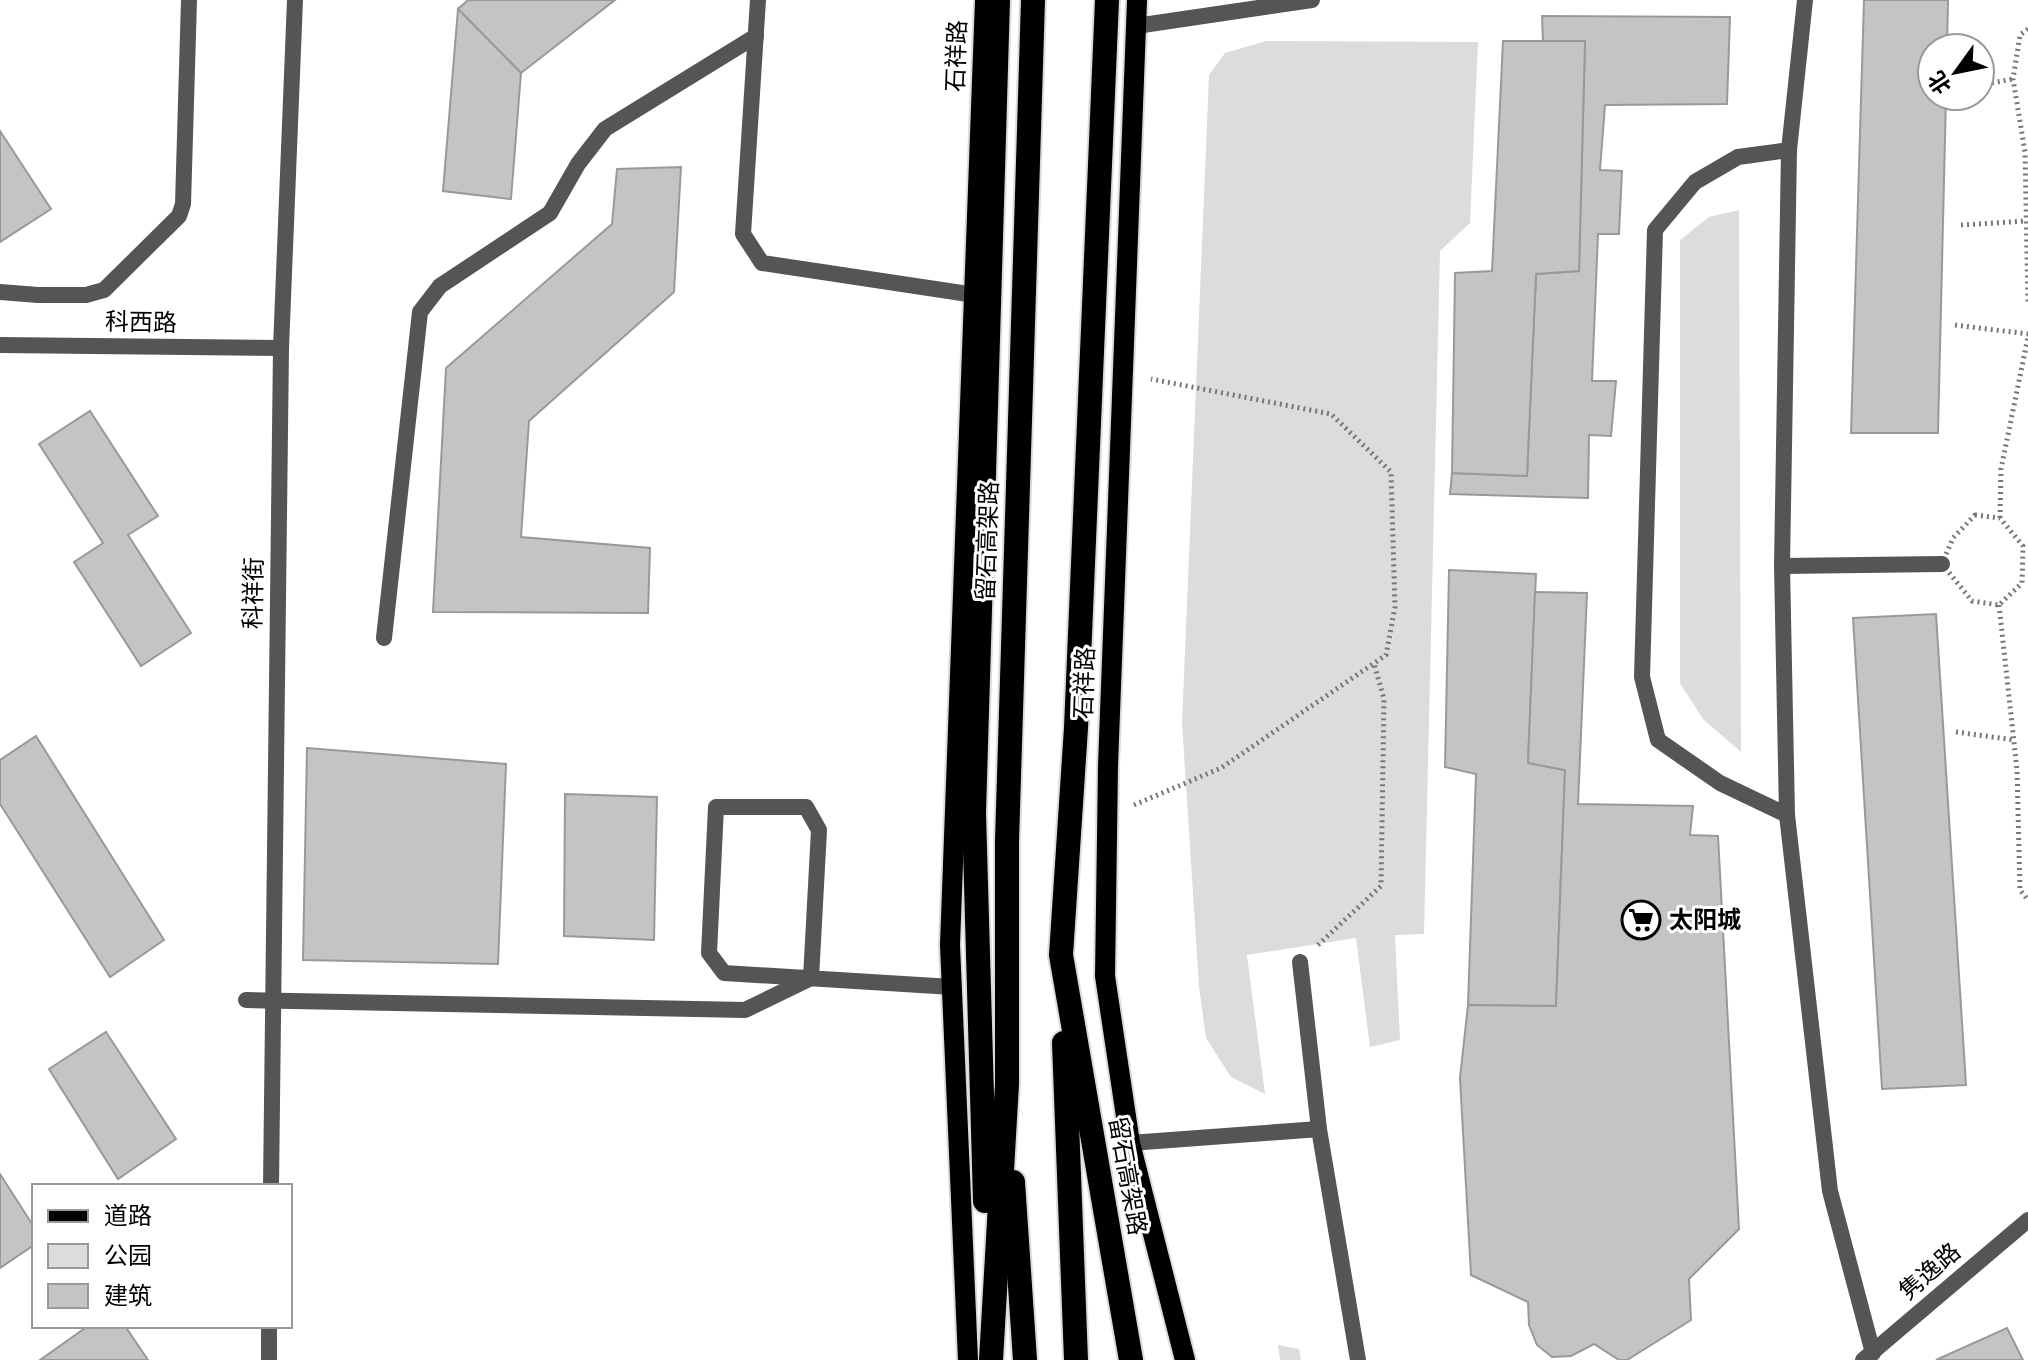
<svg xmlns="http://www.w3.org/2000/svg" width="2028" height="1360" viewBox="0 0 2028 1360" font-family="'Sofia Sans Condensed','Noto Sans SC',sans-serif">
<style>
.green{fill:#dcdcdc}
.building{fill:#c4c4c4;stroke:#999;stroke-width:2}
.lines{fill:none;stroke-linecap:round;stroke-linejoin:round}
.primary-casing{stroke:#dbdbdb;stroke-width:24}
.highway-casing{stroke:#dbdbdb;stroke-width:28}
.path{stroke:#777;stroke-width:5;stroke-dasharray:2 4;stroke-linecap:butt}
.lane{stroke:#555;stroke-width:16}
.street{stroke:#555;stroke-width:16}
.primary{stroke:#000;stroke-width:20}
.highway{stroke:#000;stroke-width:24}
.labels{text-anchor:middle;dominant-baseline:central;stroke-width:6;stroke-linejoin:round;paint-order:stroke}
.street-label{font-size:24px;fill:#000;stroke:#fff}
.poi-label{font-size:24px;font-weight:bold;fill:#000;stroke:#fff;text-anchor:start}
</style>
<rect width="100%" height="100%" fill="#fff"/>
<g class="green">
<path d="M1266,41L1478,42L1470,223L1440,251L1424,934L1395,935L1400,1040L1370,1047L1356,938L1247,955L1265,1094L1231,1077L1206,1038L1199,986L1182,723L1209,75L1225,53Z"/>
<path d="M1739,210L1741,752L1703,719L1680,683V240L1709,217Z"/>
<path d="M1278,1345L1299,1349L1301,1360H1280Z"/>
</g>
<g class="building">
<path d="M468,0H615L521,73L458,9Z"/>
<path d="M1864,0H1948L1947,48H1932V96H1946L1938,433H1851Z"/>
<path d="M458,9L521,73L511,199L443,191Z"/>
<path d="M1542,16L1730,17L1727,104L1605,105L1600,170L1622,171L1619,234H1598L1592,381H1616L1611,436L1589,435L1588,498L1450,494L1452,473L1527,476L1536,274L1579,271L1585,41L1543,42Z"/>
<path d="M1503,41H1585L1579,271L1536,274L1527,476L1452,473L1455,273L1492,271Z"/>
<path d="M0,131L51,209L0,242Z"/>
<path d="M681,167L674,292L529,421L521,537L650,548L648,613L433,612L446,368L612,224L617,169Z"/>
<path d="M90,411L158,516L128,535L191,633L141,666L74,562L103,543L39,444Z"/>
<path d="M1449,570L1536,574L1528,763L1565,770L1556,1006L1468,1005L1476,774L1445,767Z"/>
<path d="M1535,592L1587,593L1578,804L1693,806L1690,835L1718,836L1739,1229L1689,1279L1691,1320L1627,1360H1619L1594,1344L1571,1356L1552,1357L1537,1345L1529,1325L1528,1302L1471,1275L1460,1078L1468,1005L1556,1006L1565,770L1528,763Z"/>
<path d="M1936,614L1966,1085L1882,1089L1853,618Z"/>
<path d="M36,736L164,940L110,977L0,804V760Z"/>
<path d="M307,748L506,764L498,964L303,960Z"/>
<path d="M565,794L657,797L654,940L564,936Z"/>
<path d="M106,1032L176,1139L118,1179L49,1069Z"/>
<path d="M0,1174L34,1227V1245L0,1268Z"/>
<path d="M88,1326H125L148,1360H40Z"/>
<path d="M2007,1328L2023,1360H1936Z"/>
</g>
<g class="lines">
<defs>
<g id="primary">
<path d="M1137,0L1108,766L1105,976L1130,1143L1185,1360"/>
<path d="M968,1360L950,945L985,0"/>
</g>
<g id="highway">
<path d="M1107,0L1076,728L1061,955L1131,1360"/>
<path d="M1064,1043L1076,1360"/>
<path d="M1013,1182L1025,1360"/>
<path d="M985,1201L974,813L998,0"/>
<path d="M991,1360L1007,1084V841L1033,0"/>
</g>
</defs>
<use href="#primary" class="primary-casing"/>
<use href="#highway" class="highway-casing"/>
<g class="path">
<path d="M2028,29L2020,35L2013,79L2025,152L2028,302"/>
<path d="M1980,85L2013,79"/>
<path d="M1961,225L2027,221"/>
<path d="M1955,325L2028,334"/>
<path d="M1975,515L2000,518L2023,546L2022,583L1999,605L1972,601L1942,564L1953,538Z"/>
<path d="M2000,518L2001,469L2028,337"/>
<path d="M1999,605L2017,770L2020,890L2028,900"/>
<path d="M1956,732L2014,740"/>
<path d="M1134,805L1221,768L1386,655L1395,607L1391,472L1331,414L1151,379"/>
<path d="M1318,945L1381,886L1384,699L1374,664"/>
</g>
<g class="lane">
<path d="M758,0L743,234L762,263L975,295"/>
<path d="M38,295H86L104,290L179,216L183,204L189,0"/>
<path d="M1782,566L1942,564"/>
<path d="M384,638L420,312L440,286L550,213L578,164L605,129L756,36"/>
<path d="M1787,815L1720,783L1658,740L1642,677L1655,230L1695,182L1738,157L1789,150"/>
<path d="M1300,962L1319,1129"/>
<path d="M246,1000L745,1010L811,978L819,830L806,807H716L709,953L724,973L952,987"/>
<path d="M1130,1143L1319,1129L1358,1360"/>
</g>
<g class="street">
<path d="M1805,0L1789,150L1782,566L1787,815L1830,1191L1873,1353"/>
<path d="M1136,26L1312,0"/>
<path d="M0,292L38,295"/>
<path d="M0,345L281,348"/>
<path d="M271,1186L281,348L295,0"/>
<path d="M269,1360V1326"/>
<path d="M1863,1360L2028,1220"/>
</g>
<use href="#primary" class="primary"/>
<use href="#highway" class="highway"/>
</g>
<defs>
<symbol id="supermarket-ring" viewBox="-11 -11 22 22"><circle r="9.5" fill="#fff" stroke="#000" stroke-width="1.5"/><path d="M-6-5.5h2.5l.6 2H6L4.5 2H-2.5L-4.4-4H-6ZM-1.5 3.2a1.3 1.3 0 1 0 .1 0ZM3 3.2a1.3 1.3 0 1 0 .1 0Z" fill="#000"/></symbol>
</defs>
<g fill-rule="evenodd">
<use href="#supermarket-ring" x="1619" y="898" width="44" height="44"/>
</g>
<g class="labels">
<g class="street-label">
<text transform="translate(957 56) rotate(-88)">石祥路</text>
<text transform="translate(141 323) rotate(1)">科西路</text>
<text transform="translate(988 541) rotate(-88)">留石高架路</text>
<text transform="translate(254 593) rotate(-89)">科祥街</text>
<text transform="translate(1085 683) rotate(-88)">石祥路</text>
<text transform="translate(1127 1176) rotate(80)">留石高架路</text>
<text transform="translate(1930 1272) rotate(-41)">隽逸路</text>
</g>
<g class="poi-label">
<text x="1669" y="920">太阳城</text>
</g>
</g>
<rect x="32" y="1184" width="260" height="144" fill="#ffffff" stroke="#999999" stroke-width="2"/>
<rect x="48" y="1210" width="40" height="12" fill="#000000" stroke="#999999" stroke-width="2"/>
<text x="104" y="1224" font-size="24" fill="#000000">道路</text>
<rect x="48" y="1244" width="40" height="24" fill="#dcdcdc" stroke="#999999" stroke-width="2"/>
<text x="104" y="1264" font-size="24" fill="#000000">公园</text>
<rect x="48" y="1284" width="40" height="24" fill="#c4c4c4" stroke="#999999" stroke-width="2"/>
<text x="104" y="1304" font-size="24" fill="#000000">建筑</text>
<g transform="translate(1956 72) rotate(237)"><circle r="38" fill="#ffffff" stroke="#999999" stroke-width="2"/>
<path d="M0-6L14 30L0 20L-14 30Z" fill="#000000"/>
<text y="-12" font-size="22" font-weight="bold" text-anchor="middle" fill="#000000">北</text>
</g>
</svg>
